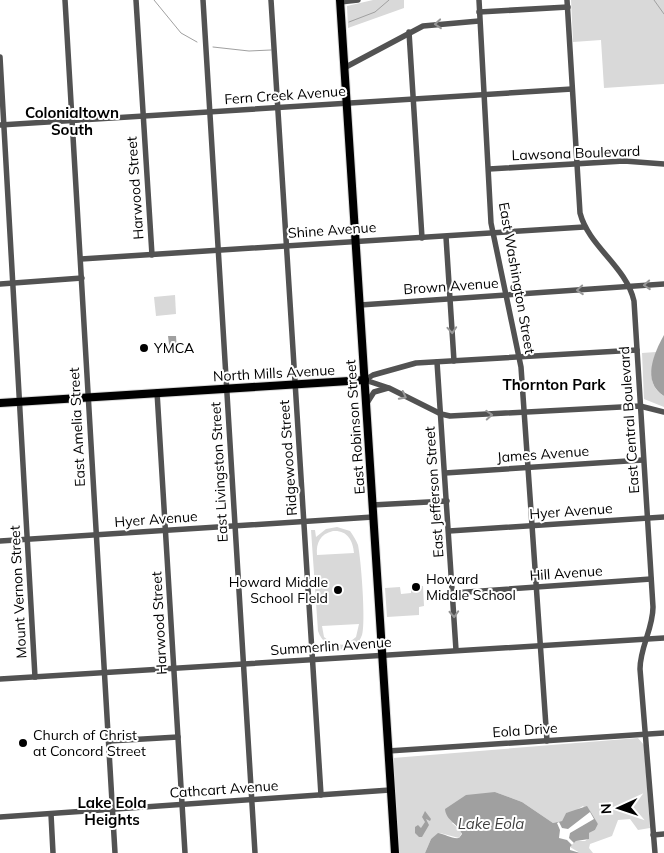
<svg xmlns="http://www.w3.org/2000/svg" width="664" height="853" viewBox="0 0 664 853" font-family="Mulish,sans-serif">
<style>
.green{fill:#d9d9d9;fill-rule:evenodd}
.water{fill:#a0a0a0}
.pier{fill:#fff}
.lines{fill:none;stroke-linecap:round;stroke-linejoin:round}
.stream{stroke:#a0a0a0;stroke-width:1}
.major-casing{stroke:#dbdbdb;stroke-width:10}
.minor{stroke:#525252;stroke-width:5.5}
.major{stroke:#000;stroke-width:8}
.oneway{stroke:#979797}
.poi-dot{fill:#000;stroke:#fff;stroke-width:2}
.labels{text-anchor:middle;dominant-baseline:central;stroke-width:4;stroke-linejoin:round;paint-order:stroke}
.street-label{font-size:14px;fill:#000;stroke:#fff}
.poi-label{font-size:14px;fill:#000;stroke:#fff;text-anchor:start}
.neighbourhood-label{font-size:15px;font-weight:bold;fill:#000;stroke:#fff}
.water-label{font-size:15px;font-style:italic;fill:#414141;stroke:#fff}
</style>
<rect width="100%" height="100%" fill="#fff"/>
<g class="green">
<path d="M373,0H404V8L348,28L347,6Z"/>
<path d="M571,0H664V84L604,88L601,40L573,42Z"/>
<path d="M175,295L176,314L156,316L154,297Z"/>
<path d="M656,352C651,369 647,386 664,396V407L644,399L642,353Z"/>
<path d="M337,527L350,531C353,535 356,540 358,545C361,559 366,623 362,635C354,658 324,651 318,631L311,530H315L316,537L326,529ZM333,531C347,530 353,540 354,553L317,555C316,543 320,534 333,531ZM359,624L356,637L346,645L333,644L324,637L322,626Z"/>
<path d="M411,586H423L424,606L419,607V615L387,617L385,588L400,587L401,594L411,593Z"/>
<path d="M638,738L644,745L650,828L638,830L630,819L618,820L612,836L590,844L589,848L593,853H580L570,847L576,841H585L589,838V833L595,830L598,824L583,806L573,812L566,813L562,821L553,823L522,802L495,792L452,823L462,832L459,838L440,833L431,839L425,853H398L393,758Z"/>
</g>
<g class="water">
<path d="M664,335V396C641,382 654,353 664,335Z"/>
<path d="M168,336H176L177,352H170Z"/>
<path d="M495,792L522,802L553,823L562,821L566,813L587,806L598,824L595,830L589,833V839L576,841L570,847V850L580,853H425L431,839L438,833C445,834 452,839 459,838L462,834C458,823 446,821 445,809L466,795Z"/>
<path d="M425,811L431,819L430,821L426,819L429,825L422,837H419L415,833V827L418,825L421,828L425,822L422,817Z"/>
</g>
<path class="pier" d="M590,812L594,819L570,833L569,838L574,843L572,845L567,840L559,838L560,830L557,823L559,822L562,828L568,829Z"/>
<g class="lines">
<g class="stream">
<path d="M154,0L181,33L197,42"/>
<path d="M654,0L664,14"/>
<path d="M349,22L375,12L389,0"/>
<path d="M213,47L249,51L271,50"/>
</g>
<defs>
<g id="major">
<path d="M340,0L395,853"/>
<path d="M0,403L365,380"/>
</g>
</defs>
<use href="#major" class="major-casing"/>
<g class="minor">
<path d="M65,0L115,853"/>
<path d="M136,0L152,255"/>
<path d="M203,0L255,853"/>
<path d="M271,0L321,795"/>
<path d="M479,0L491,223L521,367L547,741"/>
<path d="M567,0L580,213C589,247 626,266 634,301L653,607C653,629 640,647 640,669L655,853"/>
<path d="M340,2L358,0"/>
<path d="M479,12L568,7"/>
<path d="M409,32L422,238"/>
<path d="M0,57L35,677"/>
<path d="M344,68L423,26L479,21"/>
<path d="M0,125L572,89"/>
<path d="M489,169L624,161L664,164"/>
<path d="M446,237L454,361"/>
<path d="M81,259L584,227"/>
<path d="M0,284L82,278"/>
<path d="M360,305L664,284"/>
<path d="M437,362L456,650"/>
<path d="M365,380L389,388L441,414L450,416L640,406L664,412"/>
<path d="M365,380L373,375L416,363L637,350"/>
<path d="M157,392L185,853"/>
<path d="M367,403L374,392L388,388"/>
<path d="M445,473L643,460"/>
<path d="M372,505L447,501"/>
<path d="M449,531L664,517"/>
<path d="M0,541L373,517"/>
<path d="M453,593L651,579"/>
<path d="M0,679L664,638"/>
<path d="M109,741L178,737"/>
<path d="M388,751L664,733"/>
<path d="M51,814L53,853"/>
<path d="M0,817L390,790"/>
<path d="M653,835L664,834"/>
</g>
<use href="#major" class="major"/>
</g>
<defs><path id="oneway-chevron" d="M-2-3.5L2.5 0L-2 3.5" fill="none" stroke-width="1.6" stroke-linecap="round" stroke-linejoin="round" transform="scale(1.25)"/></defs>
<g class="oneway">
<use href="#oneway-chevron" transform="translate(438 24) rotate(175)"/>
<use href="#oneway-chevron" transform="translate(647 285) rotate(176)"/>
<use href="#oneway-chevron" transform="translate(580 290) rotate(176)"/>
<use href="#oneway-chevron" transform="translate(452 330) rotate(86)"/>
<use href="#oneway-chevron" transform="translate(403 396) rotate(27)"/>
<use href="#oneway-chevron" transform="translate(489 415) rotate(-3)"/>
<use href="#oneway-chevron" transform="translate(454 614) rotate(87)"/>
</g>
<g class="poi-dot">
<circle cx="144" cy="348" r="5"/>
<circle cx="416" cy="587" r="5"/>
<circle cx="338" cy="590" r="5"/>
<circle cx="23" cy="743" r="5"/>
</g>
<g class="labels">
<g class="street-label">
<text transform="translate(285 95) rotate(-4)">Fern Creek Avenue</text>
<text transform="translate(576 153) rotate(-2)">Lawsona Boulevard</text>
<text transform="translate(135 188) rotate(-94)">Harwood Street</text>
<text transform="translate(332 230) rotate(-4)">Shine Avenue</text>
<text transform="translate(517 278) rotate(80)">East Washington Street</text>
<text transform="translate(451 286) rotate(-4)">Brown Avenue</text>
<text transform="translate(274 373) rotate(-3)">North Mills Avenue</text>
<text transform="translate(629 420) rotate(-94)">East Central Boulevard</text>
<text transform="translate(77 427) rotate(-93)">East Amelia Street</text>
<text transform="translate(355 427) rotate(-94)">East Robinson Street</text>
<text transform="translate(543 454) rotate(-4)">James Avenue</text>
<text transform="translate(288 458) rotate(-94)">Ridgewood Street</text>
<text transform="translate(219 472) rotate(-93)">East Livingston Street</text>
<text transform="translate(434 492) rotate(-94)">East Jefferson Street</text>
<text transform="translate(571 511) rotate(-4)">Hyer Avenue</text>
<text transform="translate(156 519) rotate(-4)">Hyer Avenue</text>
<text transform="translate(566 573) rotate(-4)">Hill Avenue</text>
<text transform="translate(18 592) rotate(-93)">Mount Vernon Street</text>
<text transform="translate(159 623) rotate(-93)">Harwood Street</text>
<text transform="translate(331 646) rotate(-4)">Summerlin Avenue</text>
<text transform="translate(525 730) rotate(-4)">Eola Drive</text>
<text transform="translate(224 789) rotate(-4)">Cathcart Avenue</text>
</g>
<g class="poi-label">
<text x="154" y="348">YMCA</text>
<text x="426" y="579">Howard<tspan x="426" dy="16">Middle School</tspan></text>
<text x="328" y="582" text-anchor="end">Howard Middle<tspan x="328" dy="16">School FIeld</tspan></text>
<text x="33" y="735">Church of Christ<tspan x="33" dy="16">at Concord Street</tspan></text>
</g>
<g class="neighbourhood-label">
<text x="72" y="112">Colonialtown<tspan x="72" dy="17">South</tspan></text>
<text x="554" y="384">Thornton Park</text>
<text x="112" y="802">Lake Eola<tspan x="112" dy="17">Heights</tspan></text>
</g>
<g class="water-label">
<text x="491" y="823">Lake Eola</text>
</g>
</g>
<g transform="translate(619 808) rotate(267)" stroke="#ffffff" stroke-width="4" paint-order="stroke">
<path d="M0-4L9 19L0 12L-9 19Z" fill="#000000"/>
<text y="-8" font-size="14" font-weight="bold" text-anchor="middle" fill="#000000">N</text>
</g>
</svg>
